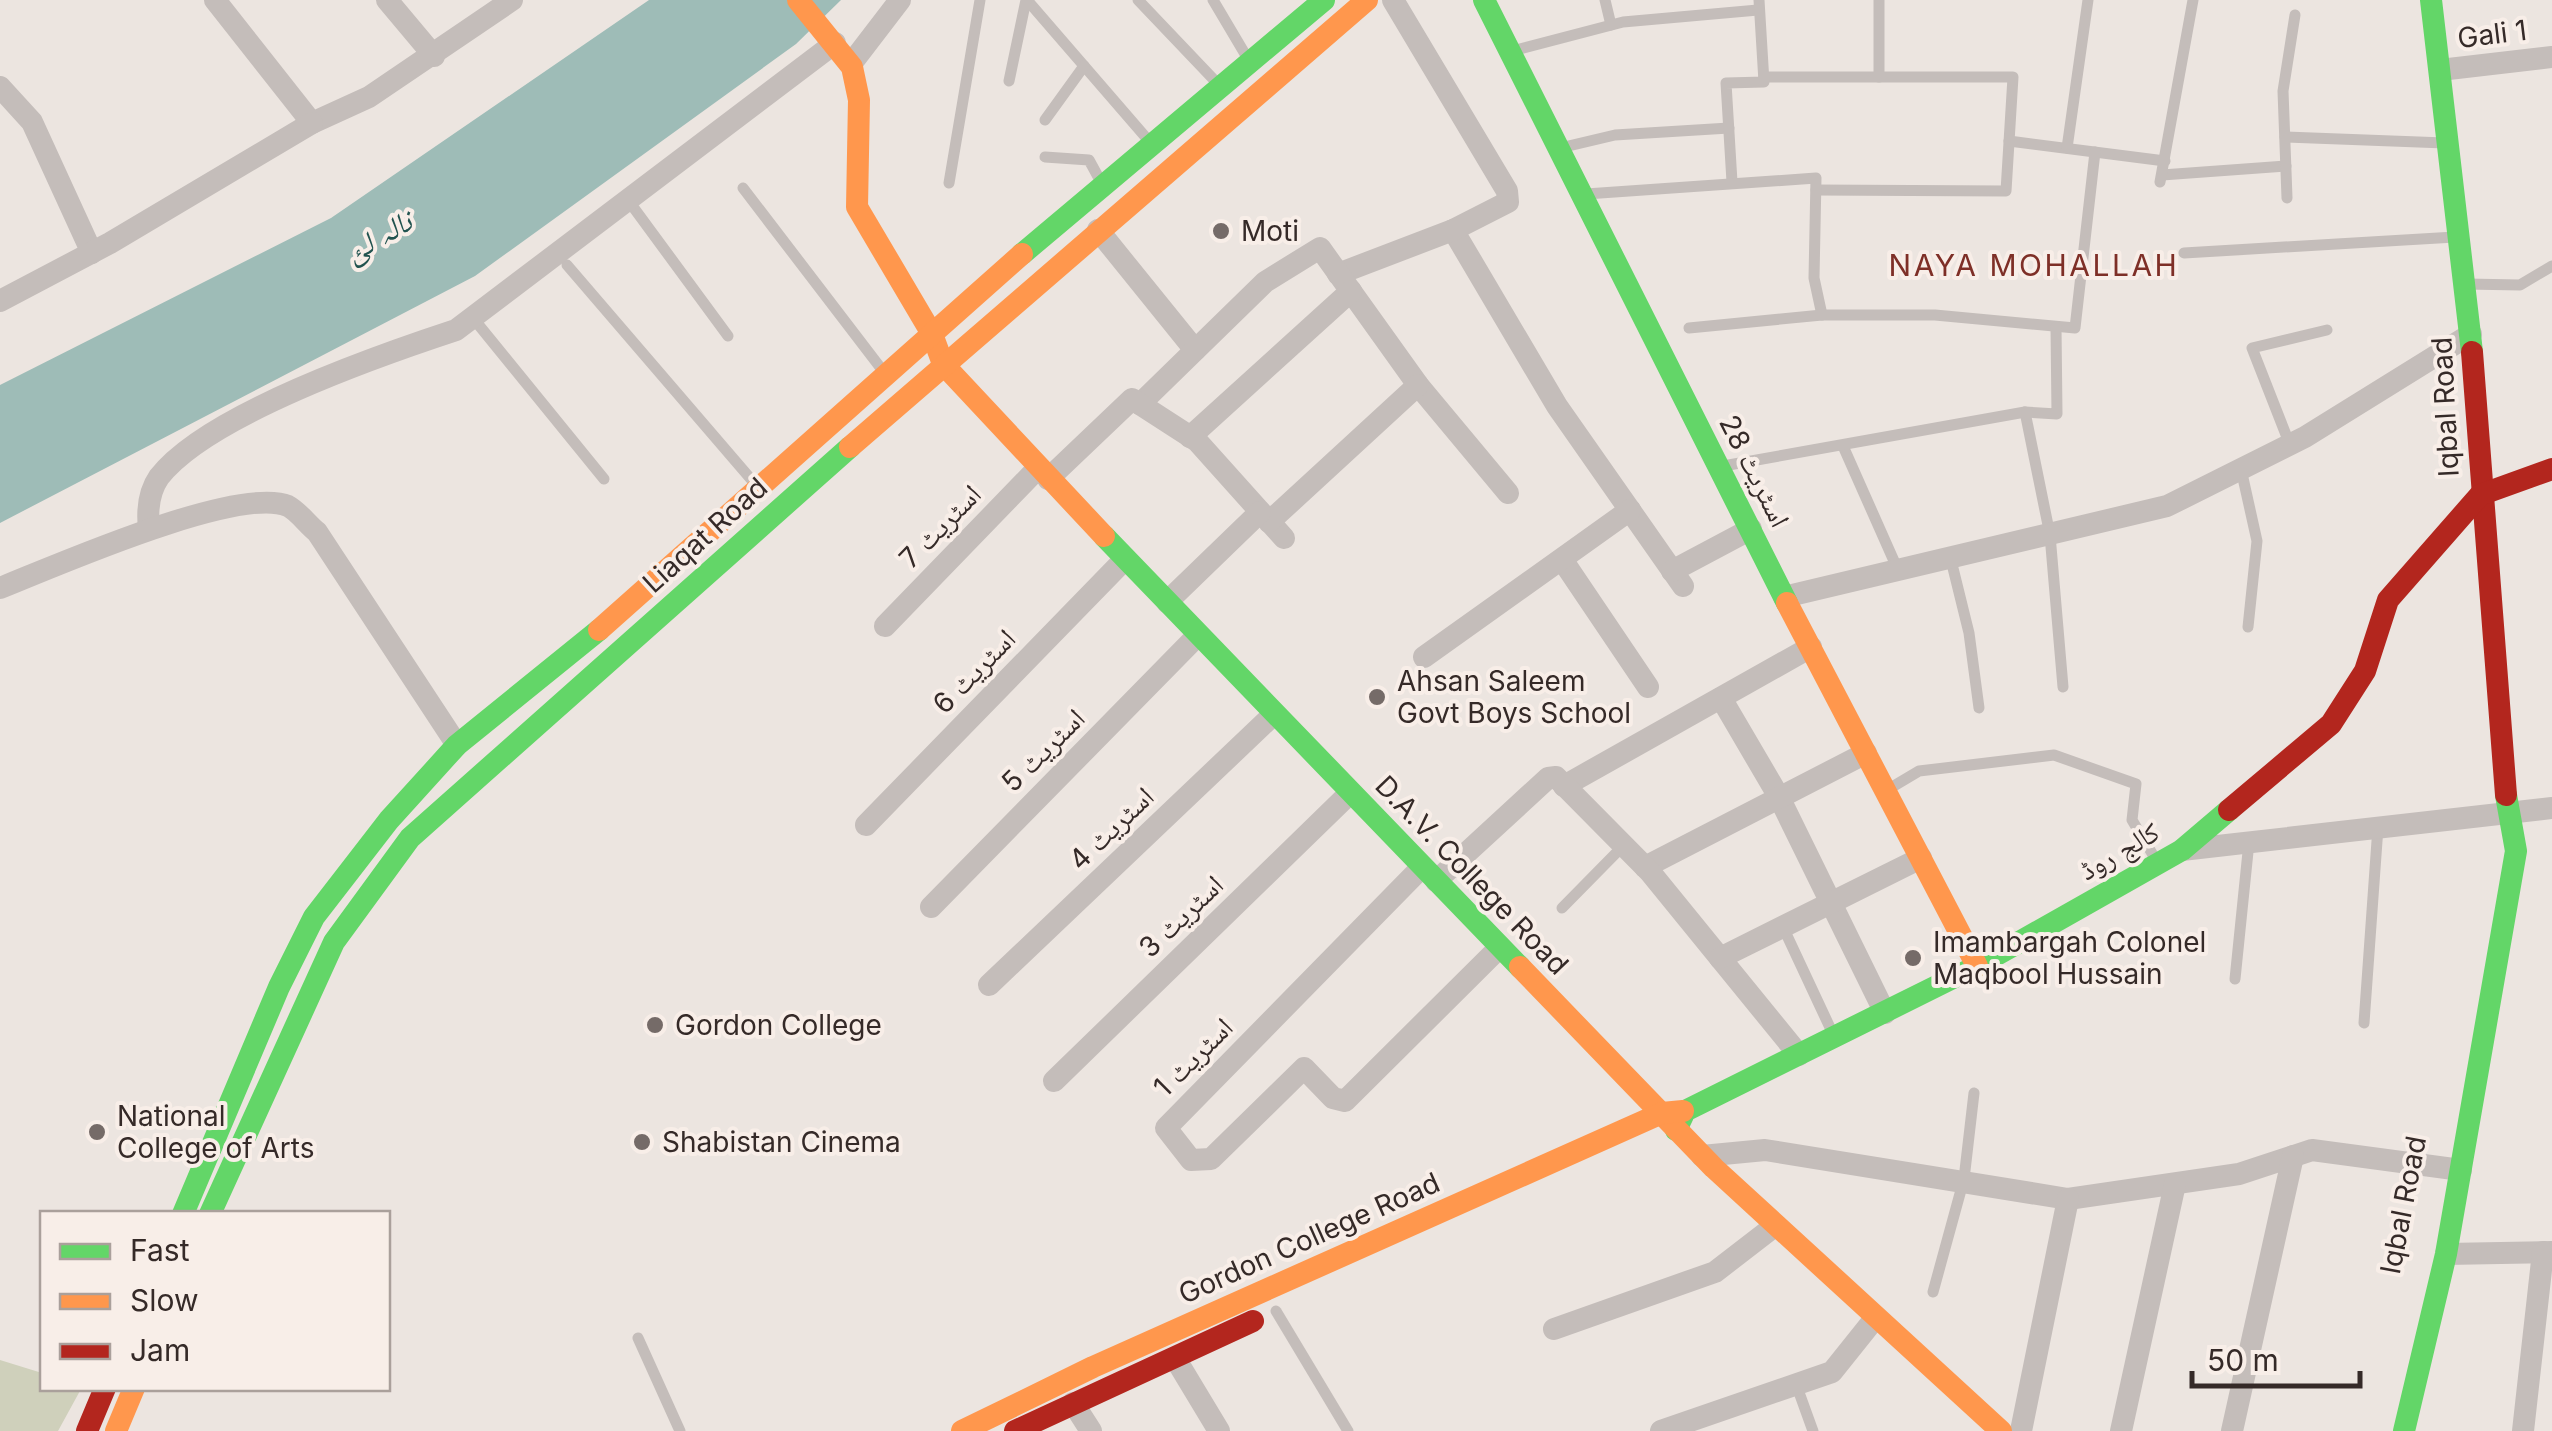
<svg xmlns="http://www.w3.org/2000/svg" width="2552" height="1431" viewBox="0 0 2552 1431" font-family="Inter,'Noto Naskh Arabic',sans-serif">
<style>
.green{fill:#cfd0bb}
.water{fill:#9ebcb7}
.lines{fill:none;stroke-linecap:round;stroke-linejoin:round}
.lane{stroke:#c4bdba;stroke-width:11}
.street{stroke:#c4bdba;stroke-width:22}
.fast{stroke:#63d668;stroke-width:22}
.slow{stroke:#ff974d;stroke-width:22}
.jam{stroke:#b3261e;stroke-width:22}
.poi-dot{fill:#756b68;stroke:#f8eee8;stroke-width:4}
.labels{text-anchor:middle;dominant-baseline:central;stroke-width:8;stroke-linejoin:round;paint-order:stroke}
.street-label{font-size:28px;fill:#352a28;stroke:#f8eee8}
.poi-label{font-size:28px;fill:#352a28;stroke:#f8eee8;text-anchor:start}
.water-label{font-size:30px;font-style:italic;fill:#21534f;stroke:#f8eee8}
.neighbourhood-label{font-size:30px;letter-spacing:2.5px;fill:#7e2f27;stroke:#f8eee8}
</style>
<rect width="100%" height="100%" fill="#ece5e0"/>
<path class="green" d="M0,1360L42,1373V1388L81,1389L58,1431H0Z"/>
<path class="water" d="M649,0H841L796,44L475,276L0,523V385L331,218Z"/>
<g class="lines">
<g class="lane">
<path d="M1027,0L1149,141"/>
<path d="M1138,0L1218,84"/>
<path d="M1213,0L1248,59"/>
<path d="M1605,0L1611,25"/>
<path d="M1512,51L1623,22L1758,10"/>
<path d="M1764,77H2013L2006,191L1816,190"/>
<path d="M1879,77V0"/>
<path d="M1009,81L1026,0"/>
<path d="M1045,120L1084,66"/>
<path d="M2285,137L2445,143"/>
<path d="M2009,141L2165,161"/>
<path d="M1560,148L1615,135L1729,128"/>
<path d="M2067,148L2088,0"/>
<path d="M1045,157L1089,160L1101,182"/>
<path d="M2162,175L2286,166"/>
<path d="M1732,182L1726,83L1764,82L1759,0"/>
<path d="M2160,182L2193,0"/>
<path d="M949,183L980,0"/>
<path d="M743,188L883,371"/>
<path d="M1586,194L1816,178L1814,278L1822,315"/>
<path d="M2287,198L2283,91L2295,15"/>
<path d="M628,200L728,336"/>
<path d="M2184,253L2455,237"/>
<path d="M567,265L756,485"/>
<path d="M2466,284L2520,285L2552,266"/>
<path d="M473,318L604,479"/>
<path d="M1689,328L1822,315H1935L2075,328L2095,152"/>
<path d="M2025,412L2050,535L2063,687"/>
<path d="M2290,445L2252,348L2327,330"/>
<path d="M1843,446L1898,570"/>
<path d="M1723,466L2025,412L2057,414L2056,327"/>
<path d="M2241,469L2257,541L2248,627"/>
<path d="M1951,560L1969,633L1979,708"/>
<path d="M1887,790L1919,771L2054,755L2136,784L2132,820L2156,860"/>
<path d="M1562,908L1623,846"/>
<path d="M1783,927L1833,1034"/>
<path d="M2235,979L2249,842"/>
<path d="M2364,1023L2378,827"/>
<path d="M1933,1292L1964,1179L1974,1093"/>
<path d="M1276,1311L1348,1431"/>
<path d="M638,1338L680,1431"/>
<path d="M1796,1384L1813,1431"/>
</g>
<g class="street">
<path d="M215,0L312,123L369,97L512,0"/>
<path d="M387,0L434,56"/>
<path d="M851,64L900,0"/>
<path d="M2440,70L2552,57"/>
<path d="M0,87L32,122L92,253"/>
<path d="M1098,230L1195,350"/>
<path d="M1453,230L1557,406L1683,586"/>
<path d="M1338,274L1453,230L1508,202L1507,191L1393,0"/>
<path d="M0,301L110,243L312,123"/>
<path d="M1140,404L1265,282L1320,248L1418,385L1508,493"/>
<path d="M1190,437L1351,291"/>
<path d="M1048,479L1132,399L1197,441L1284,538"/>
<path d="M1269,522L1418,385"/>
<path d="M149,529C147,511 148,493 159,477C207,415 380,355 456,330L835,43"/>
<path d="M1563,561L1648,687"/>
<path d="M1672,571L1751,529"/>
<path d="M0,588C53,567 238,485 288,506C298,511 308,525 317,532L457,745"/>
<path d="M1784,597L2167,506L2305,437L2471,334"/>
<path d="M1167,602L1260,512"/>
<path d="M885,626L1038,468"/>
<path d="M1424,657L1630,510"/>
<path d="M1721,698L1779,797L1885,1013"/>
<path d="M1564,786L1811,647"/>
<path d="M866,825L1125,559"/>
<path d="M2182,850L2552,808"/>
<path d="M1422,867L1166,1128L1191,1160L1211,1159L1304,1068L1333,1098L1345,1101L1500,947"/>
<path d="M1645,867L1866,753"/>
<path d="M1436,881L1548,778L1556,777L1650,872L1799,1055"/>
<path d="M931,907L1198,635"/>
<path d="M1720,958L1921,858"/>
<path d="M989,985L1274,714"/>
<path d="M1054,1081L1350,793"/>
<path d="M1702,1156L1765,1150L2068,1199L2239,1174L2312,1150L2461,1170"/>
<path d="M2446,1254L2552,1252"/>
<path d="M1554,1329L1715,1272L1776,1225"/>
<path d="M1175,1358L1219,1431"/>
<path d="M1073,1403L1091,1431"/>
<path d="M1661,1431L1832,1372L1876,1317"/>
<path d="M2021,1431L2068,1199"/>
<path d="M2121,1431L2175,1184"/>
<path d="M2232,1431L2293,1156"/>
<path d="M2523,1431L2543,1252"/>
</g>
<g class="fast">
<path d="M1484,0L1787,603"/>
<path d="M2431,0L2472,352"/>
<path d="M1022,254L1324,0"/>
<path d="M1104,536L1520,967"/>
<path d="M1676,1130L1685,1111L1977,966L2182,850L2229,810"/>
<path d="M183,1214L279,987L314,917L389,820L457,745L599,630"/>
<path d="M210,1214L334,942L410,838L850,447"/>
<path d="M2404,1431L2446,1254L2516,851L2506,795"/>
</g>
<g class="slow">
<path d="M798,0L852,67L859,100L857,207L932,334L943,364L1104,536"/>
<path d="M850,447L1367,0"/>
<path d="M1787,603L1977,966"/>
<path d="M599,630L1022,254"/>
<path d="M1520,967L1714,1168L2001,1431"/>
<path d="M116,1431L134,1388"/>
<path d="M962,1431L1093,1367L1662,1113L1683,1111"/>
</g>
<g class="jam">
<path d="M2472,352L2506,795"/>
<path d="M2229,810L2331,724L2365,671L2388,600L2480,495L2552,469"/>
<path d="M87,1431L105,1388"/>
<path d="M1015,1431L1253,1321"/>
</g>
</g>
<g class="poi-dot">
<circle cx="1221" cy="231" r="10"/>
<circle cx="1377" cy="697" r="10"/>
<circle cx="1913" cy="958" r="10"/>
<circle cx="655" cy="1025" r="10"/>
<circle cx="97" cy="1132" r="10"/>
<circle cx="642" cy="1142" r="10"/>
</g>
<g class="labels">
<g class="street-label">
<text transform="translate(2492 34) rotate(-7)">Gali 1</text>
<text transform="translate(2445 407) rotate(-93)">Iqbal Road</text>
<text transform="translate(1755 471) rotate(63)">اسٹریٹ 28</text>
<text transform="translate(940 526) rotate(-46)">اسٹریٹ 7</text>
<text transform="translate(705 535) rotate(-42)">Liaqat Road</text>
<text transform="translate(974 671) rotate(-46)">اسٹریٹ 6</text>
<text transform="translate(1043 750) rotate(-45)">اسٹریٹ 5</text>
<text transform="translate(1111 828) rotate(-44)">اسٹریٹ 4</text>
<text transform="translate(2119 851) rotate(-30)">کالج روڈ</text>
<text transform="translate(1472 875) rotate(46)">D.A.V. College Road</text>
<text transform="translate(1181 916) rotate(-44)">اسٹریٹ 3</text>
<text transform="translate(1193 1057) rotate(-45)">اسٹریٹ 1</text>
<text transform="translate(2403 1205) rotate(-79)">Iqbal Road</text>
<text transform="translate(1309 1238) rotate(-24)">Gordon College Road</text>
</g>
<g class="poi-label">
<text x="1241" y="231">Moti</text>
<text x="1397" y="681">Ahsan Saleem<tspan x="1397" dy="32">Govt Boys School</tspan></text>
<text x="1933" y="942">Imambargah Colonel<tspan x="1933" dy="32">Maqbool Hussain</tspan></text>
<text x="675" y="1025">Gordon College</text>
<text x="117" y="1116">National<tspan x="117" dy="32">College of Arts</tspan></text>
<text x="662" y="1142">Shabistan Cinema</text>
</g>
<g class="water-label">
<text transform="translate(378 236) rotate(-30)">نالہ لئ</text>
</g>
<g class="neighbourhood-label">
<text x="2034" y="265">NAYA MOHALLAH</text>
</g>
</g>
<rect x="40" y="1211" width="350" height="180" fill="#f8eee8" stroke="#aaa09b" stroke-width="2.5"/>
<rect x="60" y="1244" width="50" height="15" fill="#63d668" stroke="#aaa09b" stroke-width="2.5"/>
<text x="130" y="1261" font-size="30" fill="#352a28">Fast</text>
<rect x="60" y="1294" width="50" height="15" fill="#ff974d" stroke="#aaa09b" stroke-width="2.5"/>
<text x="130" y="1311" font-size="30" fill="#352a28">Slow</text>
<rect x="60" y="1344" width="50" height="15" fill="#b3261e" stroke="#aaa09b" stroke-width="2.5"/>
<text x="130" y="1361" font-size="30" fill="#352a28">Jam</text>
<path d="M2192 1371v15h168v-15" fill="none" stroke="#352a28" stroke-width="5"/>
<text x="2207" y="1371" font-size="30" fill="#352a28" stroke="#f8eee8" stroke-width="8" paint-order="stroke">50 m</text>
</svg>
